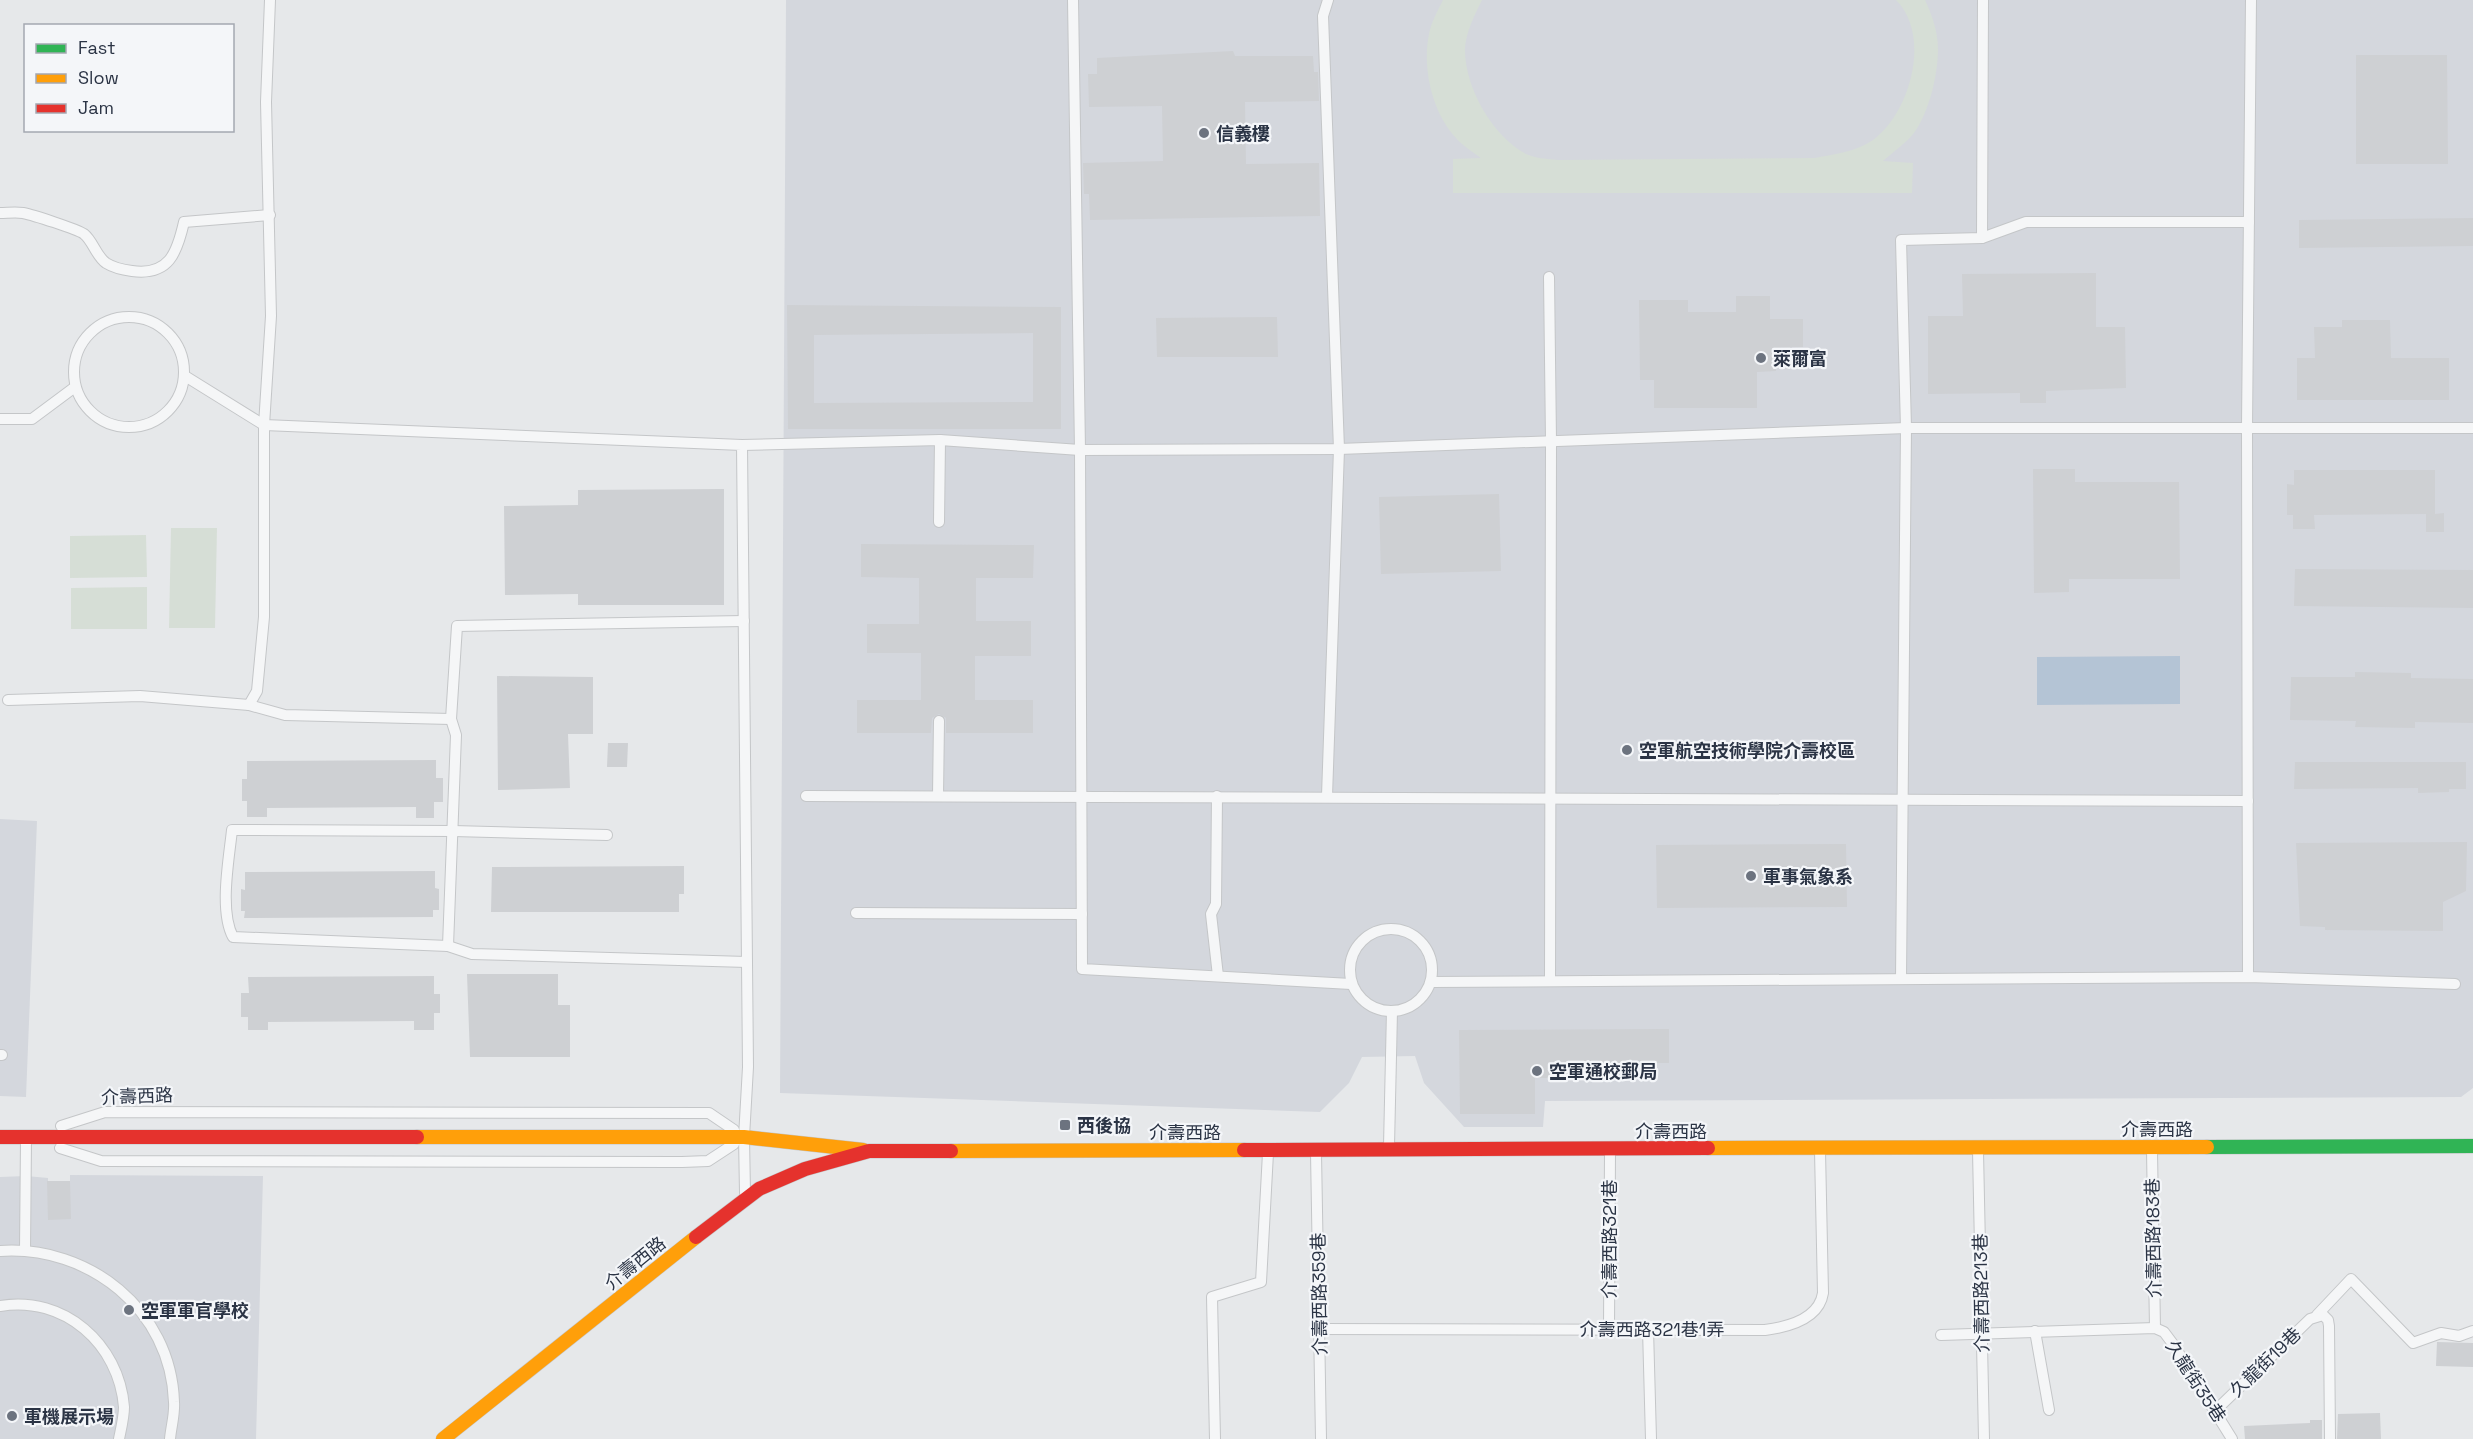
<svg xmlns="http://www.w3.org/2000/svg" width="2473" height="1439" viewBox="0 0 2473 1439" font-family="'Space Grotesk','Noto Sans TC',sans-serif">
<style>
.built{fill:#d4d7dd}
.green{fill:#d6ded6}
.water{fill:#b4c4d5}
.building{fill:#ced0d3;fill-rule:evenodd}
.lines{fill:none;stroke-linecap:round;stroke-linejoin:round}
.lane-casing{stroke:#c4c6c8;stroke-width:12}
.fast-casing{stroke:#c4c6c8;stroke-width:15}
.slow-casing{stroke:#c4c6c8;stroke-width:15}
.jam-casing{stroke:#c4c6c8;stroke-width:15}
.lane{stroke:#f5f6f7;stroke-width:10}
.fast{stroke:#30b455;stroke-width:14}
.slow{stroke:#ff9f0a;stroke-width:14}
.jam{stroke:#e5322d;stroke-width:14}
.poi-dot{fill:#6c737f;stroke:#f4f6f9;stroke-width:2}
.labels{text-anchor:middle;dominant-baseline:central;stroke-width:4.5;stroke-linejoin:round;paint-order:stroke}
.poi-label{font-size:18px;font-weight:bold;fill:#2b3445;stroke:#f4f6f9;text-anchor:start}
.street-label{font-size:18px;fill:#2b3445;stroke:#f4f6f9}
</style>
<rect width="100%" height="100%" fill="#e6e8ea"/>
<g class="built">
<path d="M786,0H2473V1088L2461,1097L1545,1101L1543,1127H1464L1424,1083L1415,1056L1362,1057L1349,1083L1320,1112L780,1093Z"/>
<path d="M0,819L37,821L26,1097L0,1096Z"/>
<path d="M70,1175L263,1176L256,1439H0V1177L26,1176L48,1178V1181H70Z"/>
</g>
<g class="green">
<path d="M1443,0H1482C1475,14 1466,32 1465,48C1464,86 1492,136 1526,154C1534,158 1548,159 1558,160L1815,158C1834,154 1856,152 1873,140C1910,113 1932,36 1896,0H1925C1932,15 1938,32 1938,49C1938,75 1929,112 1914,133C1905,144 1893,152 1883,161L1913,163L1912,193H1453V159L1481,158C1473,152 1463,146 1456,138C1432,112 1422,68 1429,34C1431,23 1438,10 1443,0Z"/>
<path d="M171,528H217L215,628H169Z"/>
<path d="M146,535L147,577L70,578V536Z"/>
<path d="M147,587V629H71V588Z"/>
</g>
<path class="water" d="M2180,656V704L2037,705V657Z"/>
<g class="building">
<path d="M1233,51L1235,56H1313L1314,72H1318L1319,101L1245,102L1246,164L1319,163L1320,216L1090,220L1089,194H1084L1083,163L1163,161L1162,106L1089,107L1088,74H1097V58Z"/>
<path d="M2356,55H2447L2448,164H2356Z"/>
<path d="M2473,218V246L2299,248V220Z"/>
<path d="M2096,273V327H2125L2126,388L2046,391V403H2020V393L1928,394V316H1963L1962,274Z"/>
<path d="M1736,296H1770V319H1803V347L1776,348V371L1757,372V408H1654V380H1640L1639,300H1688V312H1736Z"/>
<path d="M787,305L1061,307V429H788ZM1033,333V402L814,403V335Z"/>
<path d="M1277,317L1278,357H1157L1156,318Z"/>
<path d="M2342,320H2390L2391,358H2449V400H2297V358H2315L2314,327H2342Z"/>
<path d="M2033,469H2075V482H2179L2180,579H2069V592L2034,593Z"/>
<path d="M2294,470H2435V514L2444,513V532H2426V514L2314,515L2315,529H2293V515H2287V484L2294,485Z"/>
<path d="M724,489V605H578V594L505,595L504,506L578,505V490Z"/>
<path d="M1499,494L1501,571L1381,574L1379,497Z"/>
<path d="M861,544L1034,545L1033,578H976V621H1031V656H975V700H1033V733H946V718L939,714L932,718L931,733H857V700H921V653H867V624H919V578L861,577Z"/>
<path d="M2295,569L2473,570V608L2294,606Z"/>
<path d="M2355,672L2411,673V678L2473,679V723L2415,722V728L2355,727L2356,721L2290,720L2291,677H2355Z"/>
<path d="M497,676L593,677V734H568L570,788L498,790Z"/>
<path d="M608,743H628L627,767H607Z"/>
<path d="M436,760V778H443V802H434V818H416V807L267,808V817H247V801H242V779H247V761Z"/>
<path d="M2295,762H2466V789H2449V792L2418,793V788L2294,789Z"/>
<path d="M2467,842L2466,891L2443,902V931L2325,930V927L2300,926L2296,843Z"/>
<path d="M1846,844L1847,907L1657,908L1656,845Z"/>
<path d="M684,866V894H679V912H491L492,867Z"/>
<path d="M435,871V888L439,889V910H433V917L244,918L245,911H241V889L245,890V872Z"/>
<path d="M467,974H558V1005H570V1057H470Z"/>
<path d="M434,976V994H440V1013H434V1030H414V1021L268,1022V1030H248V1017H241V993H249L248,977Z"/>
<path d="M1669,1029V1063H1615V1078H1535V1114H1460L1459,1030Z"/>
<path d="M47,1181H70L71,1219L48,1220Z"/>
<path d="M2437,1342L2473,1343V1367L2436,1366Z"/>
<path d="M2380,1413L2381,1439H2337L2338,1414Z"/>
<path d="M2310,1420H2322V1439H2245L2244,1426L2310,1423Z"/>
</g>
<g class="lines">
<defs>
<g id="lane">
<path d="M1073,0L1080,450L1082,969L1351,984"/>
<path d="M0,213C7,213 16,212 23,213C33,215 77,229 84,234C93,241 96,256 106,263C114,268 124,270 132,271C169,276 177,253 184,222L270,215"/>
<path d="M1982,238L1983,0"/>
<path d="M1549,277L1551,441L1550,981"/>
<circle cx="129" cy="372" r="55"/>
<path d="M185,376L264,425L742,445L748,1067L744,1137L745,1193"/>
<path d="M0,419H32L75,387"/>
<path d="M742,445L940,440L1080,450L1339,449L1906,428H2473"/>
<path d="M939,522L940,440"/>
<path d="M8,700L140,696L249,705L285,715L451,719"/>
<path d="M249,705L257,691L264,617V425L271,316L266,102L270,0"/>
<path d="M806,796L2248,801"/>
<path d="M938,796L939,721"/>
<path d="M1217,796L1216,904L1211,914L1218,976"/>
<path d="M1327,796L1339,449L1323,16L1328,0"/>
<path d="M607,835L453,831L232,830C229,859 219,911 233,937L448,946L472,954L747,962"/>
<path d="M856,913L1082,914"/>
<circle cx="1391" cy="970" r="41"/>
<path d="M448,946L456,735L451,719L457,626L744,621"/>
<path d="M2248,977L2247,427L2251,0"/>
<path d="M1901,979L1906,428L1901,240L1982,238L2026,222H2249"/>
<path d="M1431,982L2248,977L2455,984"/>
<path d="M0,1055H2"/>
<path d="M61,1126L105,1112L709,1113L734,1130"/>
<path d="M1389,1146L1392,1011"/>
<path d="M60,1148L101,1161L682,1162L708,1161L734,1144"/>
<path d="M1978,1151L1984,1439"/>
<path d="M2152,1151L2155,1328"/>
<path d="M1316,1153L1321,1439"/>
<path d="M25,1250L26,1139"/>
<path d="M0,1251C89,1245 171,1310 174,1402C175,1414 171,1427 170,1439"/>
<path d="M0,1306C64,1295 119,1344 124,1407C124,1417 121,1429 119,1439"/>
<path d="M2317,1315L2351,1279L2413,1343L2441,1333L2459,1336L2473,1331"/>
<path d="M1319,1329L1765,1330C1788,1327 1819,1319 1823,1293L1820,1151"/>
<path d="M1609,1329L1610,1153"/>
<path d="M1648,1329L1651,1439"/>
<path d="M2035,1331L2049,1410"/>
<path d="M1941,1335L2155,1328L2164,1332L2173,1344L2232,1439"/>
<path d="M2215,1411L2310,1319L2323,1315L2328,1320L2329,1326L2330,1439"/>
<path d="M1215,1439L1212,1297L1261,1282L1268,1153"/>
</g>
<path id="fast" d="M2207,1147L2473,1146"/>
<g id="slow">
<path d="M417,1137H744L863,1150"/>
<path d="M1708,1148L2207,1147"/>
<path d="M951,1151L1244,1150"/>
<path d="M443,1439L696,1237"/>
</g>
<g id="jam">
<path d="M0,1137H417"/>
<path d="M1244,1150L1708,1148"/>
<path d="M696,1237L759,1189L805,1169L869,1151H951"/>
</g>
</defs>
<use href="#lane" class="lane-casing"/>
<use href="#fast" class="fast-casing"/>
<use href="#slow" class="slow-casing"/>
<use href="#jam" class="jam-casing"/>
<use href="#lane" class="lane"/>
<use href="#fast" class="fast"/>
<use href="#slow" class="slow"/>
<use href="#jam" class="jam"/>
</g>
<g class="poi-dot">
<circle cx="1204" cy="133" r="6"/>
<circle cx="1761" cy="358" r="6"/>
<circle cx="1627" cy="750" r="6"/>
<circle cx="1751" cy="876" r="6"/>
<circle cx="1537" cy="1071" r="6"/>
<rect x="1059" y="1119" width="12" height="12" rx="3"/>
<circle cx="129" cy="1310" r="6"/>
<circle cx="12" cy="1416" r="6"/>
</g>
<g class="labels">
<g class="poi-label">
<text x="1216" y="133">信義樓</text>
<text x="1773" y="358">萊爾富</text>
<text x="1639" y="750">空軍航空技術學院介壽校區</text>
<text x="1763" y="876">軍事氣象系</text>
<text x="1549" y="1071">空軍通校郵局</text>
<text x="1077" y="1125">西後協</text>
<text x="141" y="1310">空軍軍官學校</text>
<text x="24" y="1416">軍機展示場</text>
</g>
<g class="street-label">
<text transform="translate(137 1096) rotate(-2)">介壽西路</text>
<text x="2157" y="1129">介壽西路</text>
<text x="1671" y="1131">介壽西路</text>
<text x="1185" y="1132">介壽西路</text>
<text transform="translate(2153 1238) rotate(-91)">介壽西路183巷</text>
<text transform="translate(1609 1239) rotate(-90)">介壽西路321巷</text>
<text transform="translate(635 1263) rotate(-39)">介壽西路</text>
<text transform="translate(1981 1293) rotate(-91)">介壽西路213巷</text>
<text transform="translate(1319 1294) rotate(-91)">介壽西路359巷</text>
<text x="1652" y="1329">介壽西路321巷1弄</text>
<text transform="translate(2265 1362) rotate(-44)">久龍街19巷</text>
<text transform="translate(2196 1381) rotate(57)">久龍街35巷</text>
</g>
</g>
<rect x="24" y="24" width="210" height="108" fill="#f4f6f9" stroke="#a4a8b1" stroke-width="1.5"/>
<rect x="36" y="44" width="30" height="9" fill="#30b455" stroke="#a4a8b1" stroke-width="1.5"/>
<text x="78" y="54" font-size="18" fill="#2b3445">Fast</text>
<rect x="36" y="74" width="30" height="9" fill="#ff9f0a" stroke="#a4a8b1" stroke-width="1.5"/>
<text x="78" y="84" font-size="18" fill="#2b3445">Slow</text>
<rect x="36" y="104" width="30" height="9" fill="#e5322d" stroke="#a4a8b1" stroke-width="1.5"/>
<text x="78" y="114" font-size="18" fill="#2b3445">Jam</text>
</svg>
